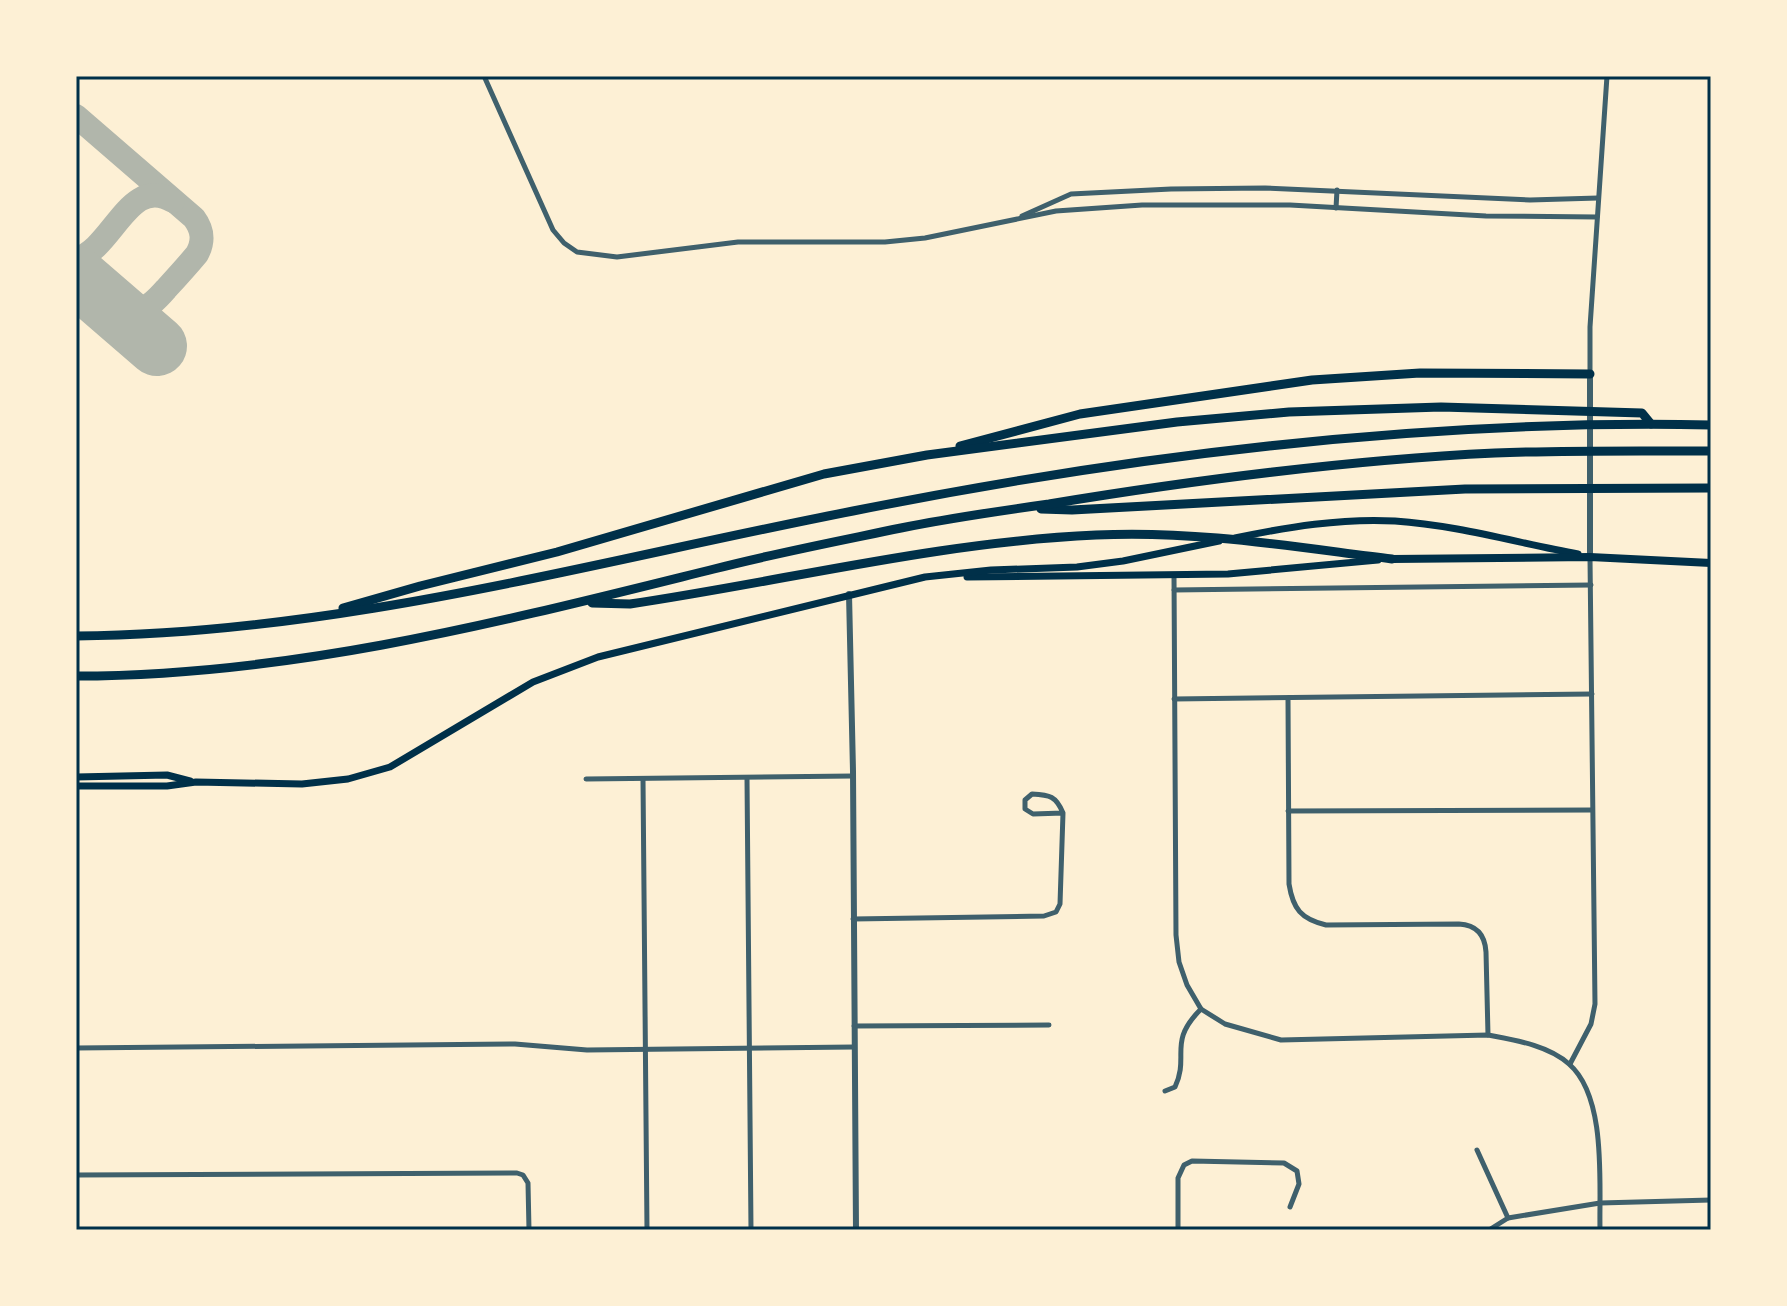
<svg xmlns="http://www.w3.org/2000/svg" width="1787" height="1306" viewBox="0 0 1787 1306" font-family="Helvetica,sans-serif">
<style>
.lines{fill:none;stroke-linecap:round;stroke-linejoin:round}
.taxiway{stroke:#b1b6ab;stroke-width:24}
.runway{stroke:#b1b6ab;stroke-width:60}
.minor{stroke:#3f606c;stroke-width:5}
.tertiary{stroke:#3f606c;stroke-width:6}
.secondary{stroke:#003049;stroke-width:7}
.primary{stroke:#003049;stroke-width:8}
.motorway{stroke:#003049;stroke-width:9}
.neatline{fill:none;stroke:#003049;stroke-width:3}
</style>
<rect width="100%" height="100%" fill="#fdf0d5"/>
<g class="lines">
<g class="taxiway">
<path d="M76,116L194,218C203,230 204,241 197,254C187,266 177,277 166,289C145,313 134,318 105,301"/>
<path d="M76,259C113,249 129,174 173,201"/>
</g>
<path class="runway" d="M76,276L157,346"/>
<g class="minor">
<path d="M484,76L553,230L564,243L577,252L617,257L738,242H885L925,238L1056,211L1142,205H1290L1486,216L1597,217"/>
<path d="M1336,208L1337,190"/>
<path d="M1022,216L1071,194L1171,189L1265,188L1530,200L1598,198"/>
<path d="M1590,373V327L1607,76"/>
<path d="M1711,564V697"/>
<path d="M1174,576L1176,935L1179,962L1187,985L1201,1009L1225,1024L1281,1040L1488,1035C1514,1040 1548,1045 1569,1064C1607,1097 1599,1184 1600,1230"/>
<path d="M1174,590L1591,585"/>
<path d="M1288,698L1289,884C1293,909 1301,919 1326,925L1459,924C1477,925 1485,935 1486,952L1488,1035"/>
<path d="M1174,699L1592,694"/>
<path d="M747,778L751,1230"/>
<path d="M586,779L853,776"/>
<path d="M643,779L647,1230"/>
<path d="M1288,811L1592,810"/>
<path d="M853,919L1044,916L1056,912L1060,904L1063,813C1056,796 1050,795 1032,794L1025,800V809L1033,814L1063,813"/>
<path d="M854,1026L1049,1025"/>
<path d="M76,1048L515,1044L587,1050L854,1047"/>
<path d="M1570,1064L1591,1024L1595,1004L1590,558"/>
<path d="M1165,1091L1175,1087C1190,1055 1167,1043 1201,1009"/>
<path d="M1477,1150L1508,1218"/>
<path d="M76,1175L517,1173L523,1175L528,1183L529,1230"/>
<path d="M1178,1230V1178L1184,1165L1192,1161L1284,1163L1297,1171L1299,1184L1290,1207"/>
<path d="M1489,1230L1508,1218L1600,1203L1711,1200"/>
</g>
<g class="tertiary">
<path d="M1590,374V557"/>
<path d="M849,594L853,771L856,1230"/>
</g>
<g class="secondary">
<path d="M1235,538C1288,527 1341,518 1395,521C1456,525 1518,543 1578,554"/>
<path d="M967,577L1228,574L1378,560"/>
<path d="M76,777L167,775L190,781"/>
<path d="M76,786H167L196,782L302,784L348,779L390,767L533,682L598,657L925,577L991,570L1077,567L1123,561L1219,541"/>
</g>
<path class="primary" d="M1392,559L1590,557L1711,563"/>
<g class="motorway">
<path d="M960,446L1080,414L1312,380L1420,373L1590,374"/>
<path d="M1041,509L1072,510L1465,489L1711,488"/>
<path d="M592,603L630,604C785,581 939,542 1096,535C1195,530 1294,547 1392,559"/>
<path d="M343,608L420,586L557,552L824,474L927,455L1177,422L1289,412L1441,407L1642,413L1651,424"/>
<path d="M76,636C340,634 596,561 853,511C1133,455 1425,419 1711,425"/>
<path d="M76,676C294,676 504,621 714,569C776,553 839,541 901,528C950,518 999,511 1049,504C1195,480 1347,460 1495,453C1567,450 1639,451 1711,451"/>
</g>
</g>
<rect width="1787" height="1306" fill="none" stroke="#fdf0d5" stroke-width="156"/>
<rect x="78" y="78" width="1631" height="1150" class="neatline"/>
</svg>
